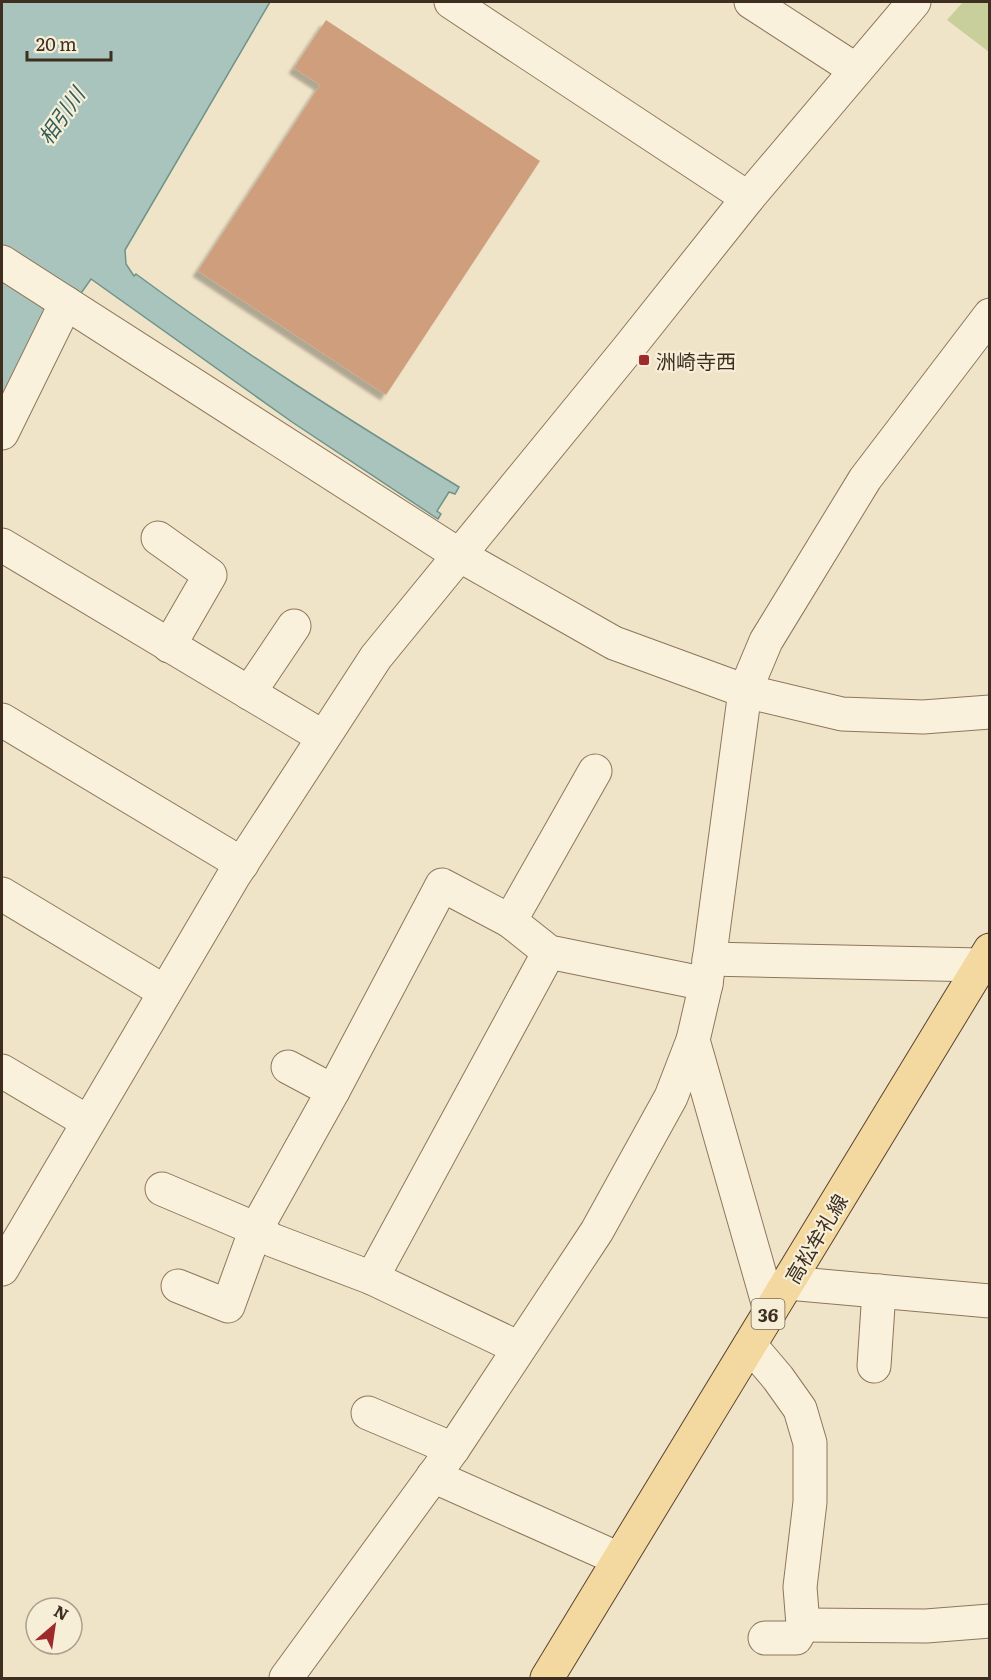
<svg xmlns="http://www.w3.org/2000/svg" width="991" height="1680" viewBox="0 0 991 1680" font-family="Literata,'Noto Sans JP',serif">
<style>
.green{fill:#c9cf9b}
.water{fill:#a9c4bc;stroke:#6f938a;stroke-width:1.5}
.building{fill:#cf9f7d;filter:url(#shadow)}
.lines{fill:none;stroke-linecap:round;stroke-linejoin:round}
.minor-casing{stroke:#8d765c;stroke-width:35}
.major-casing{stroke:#5b4430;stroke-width:35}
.minor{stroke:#faf1dc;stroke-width:33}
.major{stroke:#f3d9a0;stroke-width:33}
.poi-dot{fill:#9e2a2b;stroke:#f7eed8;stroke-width:2}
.labels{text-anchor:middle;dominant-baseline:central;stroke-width:4.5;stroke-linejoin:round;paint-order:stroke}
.shield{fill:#f7eed8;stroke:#756857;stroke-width:1.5}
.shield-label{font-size:18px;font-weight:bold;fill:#3d2e20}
.poi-label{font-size:20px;fill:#3d2e20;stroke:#f7eed8;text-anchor:start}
.street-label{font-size:20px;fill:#3d2e20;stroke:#f7eed8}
.water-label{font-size:21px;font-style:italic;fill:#2f5d5a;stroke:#f7eed8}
</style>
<defs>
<filter id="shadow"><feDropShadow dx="-5.5" dy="5.5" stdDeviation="1.5" flood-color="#0004"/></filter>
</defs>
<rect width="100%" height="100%" fill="#f0e4c8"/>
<path class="green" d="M963,2H989V52L947,20Z"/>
<path class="water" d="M2,2H270L125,250L126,264L134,276L136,274C240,351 349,420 459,487L455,494L449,492L437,511L441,514L438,519L292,422L91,279L2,405Z"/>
<path class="building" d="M326,20L540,161L386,395L198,271L320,85L294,68Z"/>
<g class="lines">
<defs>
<g id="minor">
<path d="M451,2L748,198"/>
<path d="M751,2L856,70"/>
<path d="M2,262L459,555L614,643L745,691L842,714L923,717L990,712"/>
<path d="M2,433L66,303"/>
<path d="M158,538L210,575L169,646"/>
<path d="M2,545L323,737"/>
<path d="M249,693L294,626"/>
<path d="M2,720L242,864"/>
<path d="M2,894L165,992"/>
<path d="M510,921L549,952L706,984"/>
<path d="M709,959L981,965"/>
<path d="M693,1040L770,1310"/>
<path d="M288,1067L333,1091"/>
<path d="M2,1071L88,1122"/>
<path d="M162,1189L256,1229L272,1240L372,1278L519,1348"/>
<path d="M2,1269L233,877L376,657L627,350L748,198L914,2"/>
<path d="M372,1278L549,952"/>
<path d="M788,1283L990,1301"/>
<path d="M178,1286L228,1306L256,1229L333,1091L442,885L510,921L595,771"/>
<path d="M750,1345L778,1378L800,1409L810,1443V1502L800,1587L803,1625L796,1638H765"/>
<path d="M874,1366L879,1291"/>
<path d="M368,1413L453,1449"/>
<path d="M433,1476L619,1559"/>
<path d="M803,1625L926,1626L990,1621"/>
<path d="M286,1678L453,1449L597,1231L671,1097L693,1040L706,984L745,691L766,641L865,479L990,315"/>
</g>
<path id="major" d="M547,1678L990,950"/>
</defs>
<use href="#minor" class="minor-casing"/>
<use href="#major" class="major-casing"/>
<use href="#minor" class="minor"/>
<use href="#major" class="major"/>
</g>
<rect class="poi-dot" x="638" y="354" width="12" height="12" rx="3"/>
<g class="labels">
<rect class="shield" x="751.5" y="1299" width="33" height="30" rx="4.5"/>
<g class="shield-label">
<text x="768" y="1314">36</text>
</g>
<g class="poi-label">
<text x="656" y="360">洲崎寺西</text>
</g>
<g class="street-label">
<text transform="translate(815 1238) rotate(-59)">高松牟礼線</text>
</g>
<g class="water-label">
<text transform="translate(60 115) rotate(-55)">相引川</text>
</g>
</g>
<rect width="991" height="1680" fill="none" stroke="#3d2e20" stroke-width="6"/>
<g transform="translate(54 1626) rotate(29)"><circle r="28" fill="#f7eed8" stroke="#ada18e" stroke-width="1.5"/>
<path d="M0-4.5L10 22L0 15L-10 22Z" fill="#9e2a2b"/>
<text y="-9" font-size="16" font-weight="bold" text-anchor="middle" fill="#3d2e20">N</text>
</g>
<path d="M27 51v9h84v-9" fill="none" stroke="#3d2e20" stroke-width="3"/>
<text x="36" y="51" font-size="18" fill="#3d2e20" stroke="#f7eed8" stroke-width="4.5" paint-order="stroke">20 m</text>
</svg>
